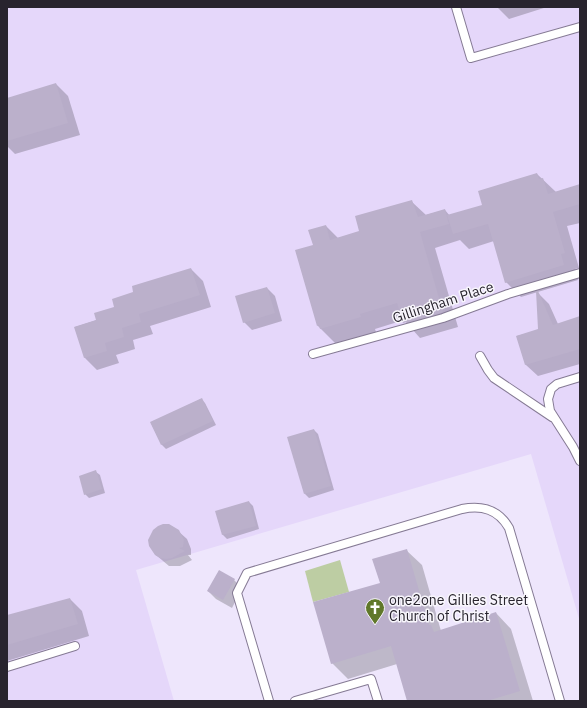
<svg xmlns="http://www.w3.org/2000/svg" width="587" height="708" viewBox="0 0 587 708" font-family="'IBM Plex Sans',sans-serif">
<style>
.built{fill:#e5d7fa}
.green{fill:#bdcda3}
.shadow{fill:#0003}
.building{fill:#bbb0cb}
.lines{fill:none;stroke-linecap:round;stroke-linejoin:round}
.service-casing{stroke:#857a94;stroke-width:10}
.service{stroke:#fff;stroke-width:8}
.labels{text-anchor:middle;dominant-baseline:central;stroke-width:3;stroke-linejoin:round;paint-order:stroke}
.street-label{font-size:14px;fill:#28242e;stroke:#f8f6fc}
.poi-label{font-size:14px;fill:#28242e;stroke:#f8f6fc;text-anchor:start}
</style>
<rect width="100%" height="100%" fill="#eee6fc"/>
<path class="built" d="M7,7H580V622L531,454L136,570L174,701H7Z"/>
<path class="green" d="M340,560L349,592L313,602L305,571Z"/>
<g class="shadow">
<path d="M497,7H547L509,19Z"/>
<path d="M56,84L68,96L80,135L15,154L7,146V99Z"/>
<path d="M537,174L556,192L580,185V223L567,226L579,268L575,269L578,280L521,297L506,282L494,241L469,249L460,240L435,248L458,327L420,338L404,320L375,329L376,332L336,344L318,326L296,251L314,246L326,226L338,238L361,232L412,202L426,215L445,210L450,216L484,206Z"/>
<path d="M191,269L203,281L211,307L150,326L153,334L133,340L135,349L116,355L119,363L97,370L85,358L75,327L97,320L135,293Z"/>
<path d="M267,288L275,296L282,321L252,330L244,322Z"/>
<path d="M537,292L549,304L558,324L580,318V364L538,376L526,365L517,336L539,330Z"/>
<path d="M201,399L205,403L216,425L166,449L162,445L151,423Z"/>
<path d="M314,430L318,434L334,490L309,498L305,494Z"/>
<path d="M96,472L100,475L105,493L89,498L85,494Z"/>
<path d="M249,502L253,506L259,529L227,539L223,535L216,512Z"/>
<path d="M178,531L187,539L191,549V555H188L192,560L180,566H169L156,555Z"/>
<path d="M406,550L422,565L441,631L496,613L511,629L533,701H408L397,664L348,679L332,663L381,584Z"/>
<path d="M219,571L234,580L242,588L232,608L216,599L208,591Z"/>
<path d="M70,599L82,611L89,636L7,661V616Z"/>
</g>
<g class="building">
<path d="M56,83L68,123L7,141V98Z"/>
<path d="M537,173L539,179L543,178L548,194L580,184V204L553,212L565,253L561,254L564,265L505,283L488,224L453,234L447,215L482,205L478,191Z"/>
<path d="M412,200L418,217L445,209L449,224L420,232L443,312L403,323L397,303L360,314L361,317L320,329L319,325L317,326L295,250L313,245L308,230L326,225L330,240L359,231L355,216Z"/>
<path d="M191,268L200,295L139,314L141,322L122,328L124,337L105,343L107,351L84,358L74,327L96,320L94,313L114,307L112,299L133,292L132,286Z"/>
<path d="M267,287L275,313L243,323L235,296Z"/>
<path d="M536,291H538L553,325L580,316V349L525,365L516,336L538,329Z"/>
<path d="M202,398L213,421L161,445L150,422Z"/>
<path d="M314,429L331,486L304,494L287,437Z"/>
<path d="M96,470L102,489L84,495L79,476Z"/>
<path d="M249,501L256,526L222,535L215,511Z"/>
<path d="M163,524H169L179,530L184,540L183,547L179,548L185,551L172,558L166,559L160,558L155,555L149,546L148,540L153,530L158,526Z"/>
<path d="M407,549L429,625H431L434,632L496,612L520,691L487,701H407L391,646L331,664L313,602L380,583L372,559Z"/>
<path d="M219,570L235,579L223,600L207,591Z"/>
<path d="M70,598L78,624L7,645V615Z"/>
</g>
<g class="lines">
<defs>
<g id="service">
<path d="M456,7L471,58L580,27"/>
<path d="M313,354L443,318L508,294L580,273"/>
<path d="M480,356L488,370L494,378L552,417"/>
<path d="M580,377L557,384L551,389L548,399L550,411L573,447L580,461"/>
<path d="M7,667L75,646"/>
<path d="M269,701L237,593L247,573L462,509C482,505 498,509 509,528L560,701"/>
<path d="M295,701L371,679L378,701"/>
</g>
</defs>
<use href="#service" class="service-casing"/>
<use href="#service" class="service"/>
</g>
<defs>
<symbol id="church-pin" viewBox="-11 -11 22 30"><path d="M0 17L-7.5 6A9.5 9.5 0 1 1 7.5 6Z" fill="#60782a" stroke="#f8f6fc"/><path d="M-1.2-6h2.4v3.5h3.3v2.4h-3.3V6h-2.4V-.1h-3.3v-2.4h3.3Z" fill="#fff"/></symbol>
</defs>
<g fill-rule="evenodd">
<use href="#church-pin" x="364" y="597" width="22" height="30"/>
</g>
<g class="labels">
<g class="street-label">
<text transform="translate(443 302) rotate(-18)">Gillingham Place</text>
</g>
<g class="poi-label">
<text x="389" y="600">one2one Gillies Street<tspan x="389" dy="16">Church of Christ</tspan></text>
</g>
</g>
<rect width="587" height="708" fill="none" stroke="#28242e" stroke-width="16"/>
</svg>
